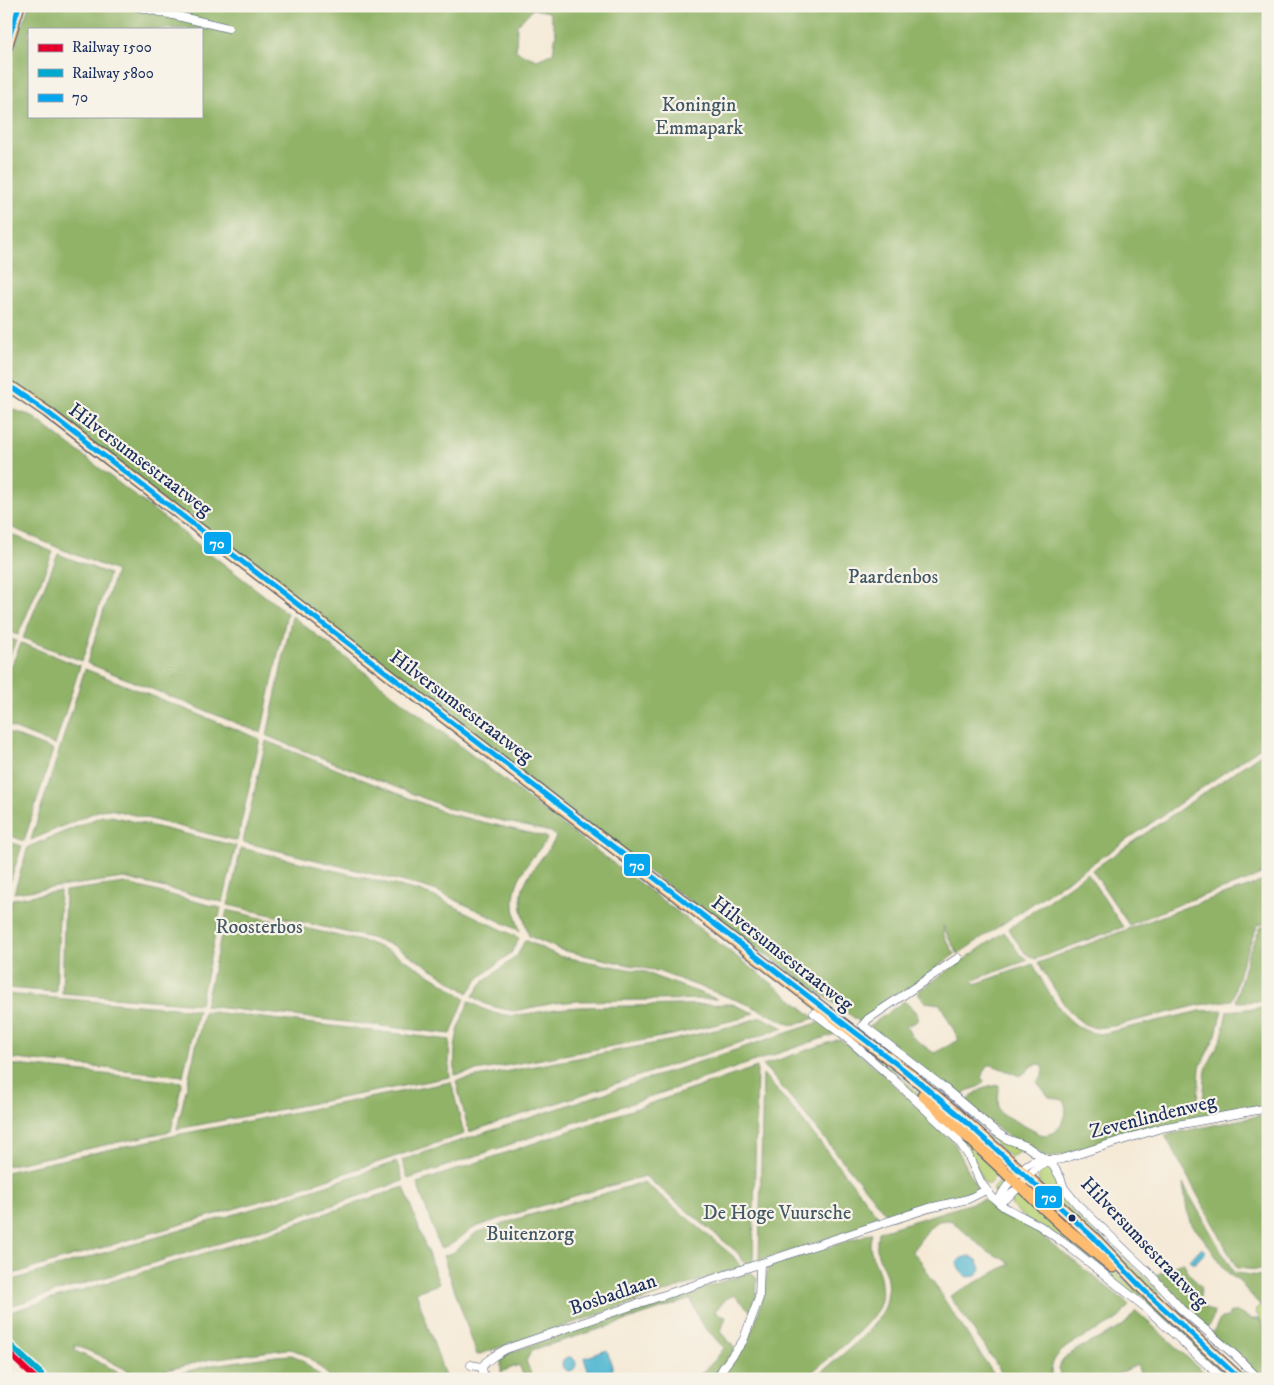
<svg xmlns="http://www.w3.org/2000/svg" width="1274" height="1385" viewBox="0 0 1274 1385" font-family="'IM FELL DW Pica',serif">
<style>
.green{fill:#b7d176;stroke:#69806a}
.forest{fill:#91b367;stroke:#567162;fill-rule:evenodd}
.water{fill:#52b8d1;stroke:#367498}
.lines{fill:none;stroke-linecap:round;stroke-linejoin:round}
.minor-casing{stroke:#3c4b70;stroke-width:9}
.primary-casing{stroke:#3c4b70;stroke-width:13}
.minor{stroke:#fff;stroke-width:8}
.primary{stroke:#fdbc6f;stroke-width:11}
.bus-1-casing{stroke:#f7f3e8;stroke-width:9}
.bus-1{stroke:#03a6ef;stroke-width:5}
.rail-1-casing{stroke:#f7f3e8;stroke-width:10}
.rail-2-casing{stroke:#f7f3e8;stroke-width:10}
.rail-1{stroke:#e4002b;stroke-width:6}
.rail-2{stroke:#00a9ce;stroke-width:6}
.bus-dot{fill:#1b2f5e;stroke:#f7f3e8;stroke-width:2}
.labels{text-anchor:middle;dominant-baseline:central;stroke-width:4.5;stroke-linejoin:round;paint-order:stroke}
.park-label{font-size:20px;fill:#425864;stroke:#f7f3e8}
.street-label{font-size:20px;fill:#1b2f5e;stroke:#f7f3e8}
.line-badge{stroke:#f7f3e8;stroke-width:2}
.badge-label{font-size:14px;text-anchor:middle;font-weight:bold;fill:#fff}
</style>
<rect width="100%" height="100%" fill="#f7f3e8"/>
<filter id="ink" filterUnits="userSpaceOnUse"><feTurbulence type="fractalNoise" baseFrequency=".02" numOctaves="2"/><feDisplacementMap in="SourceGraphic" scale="10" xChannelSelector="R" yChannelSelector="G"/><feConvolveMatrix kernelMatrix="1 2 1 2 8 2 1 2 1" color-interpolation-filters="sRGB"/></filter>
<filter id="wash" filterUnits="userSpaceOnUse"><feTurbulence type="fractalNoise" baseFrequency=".0096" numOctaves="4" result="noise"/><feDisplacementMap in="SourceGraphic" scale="20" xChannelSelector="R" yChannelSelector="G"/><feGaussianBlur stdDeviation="1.12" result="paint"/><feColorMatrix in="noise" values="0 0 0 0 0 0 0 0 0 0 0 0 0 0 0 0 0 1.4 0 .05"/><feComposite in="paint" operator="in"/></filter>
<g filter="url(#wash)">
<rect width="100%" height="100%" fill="#f5e9d5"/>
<g class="green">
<path d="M827,1016L878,1057L914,1089L1000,1171L989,1184H987L986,1182L984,1183L973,1158Z"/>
<path d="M986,1135L1024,1150L1010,1157Z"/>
<path d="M1048,1168L1056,1179L1060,1197L1066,1205L1146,1278L1156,1289L1163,1303L1040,1186L1038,1177L1040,1170Z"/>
<path d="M1004,1176V1184L1000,1192L995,1193L993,1192V1188Z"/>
<path d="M1020,1195L1029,1199L1051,1223L1086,1249L1147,1298L1234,1379H1227L1147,1306L1016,1211C1013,1207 1010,1205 1011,1200L1015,1196Z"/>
<path d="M1260,1305L1268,1307V1335L1255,1310Z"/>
</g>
<g class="forest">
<path d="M29,6H1268V742L1118,846L958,954L947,935L943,925L944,936L955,954L861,1023L842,1009L649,872L6,381V68ZM533,9L549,12L556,33L553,53L537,60L516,51L517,25ZM29,29H201V116H29Z"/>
<path d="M8,408L32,416L287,613L261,733L87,663L116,571L61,549L6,525V410Z"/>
<path d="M6,532L53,552L18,635L6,631Z"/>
<path d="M58,554L109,574L82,661L23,638Z"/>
<path d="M292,616L543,810L770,982L815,1018L792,1025L747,1004L657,971L561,950L529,936C518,900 516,890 540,860C546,852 552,846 556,837L551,832L451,809L267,736Z"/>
<path d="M6,637L16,641L6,663Z"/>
<path d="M21,643L80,666L55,745L6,725V678Z"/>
<path d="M85,669L260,739L237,841L110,809L100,810L31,840Z"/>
<path d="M6,732L53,750L24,841L6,834Z"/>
<path d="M266,741L449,814L546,837L547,840C529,861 509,883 515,913C516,919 518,925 520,931L437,891L421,886L243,842Z"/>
<path d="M1268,749V870L1252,879L1184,902L1129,925L1092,870Z"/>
<path d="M102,816H111L236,846L223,902L124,878L14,893L28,847Z"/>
<path d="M6,841L22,846L6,894Z"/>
<path d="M241,848L419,891L435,897L519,938L512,952L478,979L468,993L440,974L395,946L371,938L228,905Z"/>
<path d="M1087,873L1123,927L1035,959L1025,953L1008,929Z"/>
<path d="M1268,877V923L1258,925L1257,927L1242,962L1232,1000L1199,1005L1114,1026L1095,1028L1084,1024L1074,1016L1064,1004L1038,963L1186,907L1254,885Z"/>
<path d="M124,883L221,908L200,1004L62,993L65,891Z"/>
<path d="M60,891L56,992L6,988V915L12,899Z"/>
<path d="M227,910L369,943L392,952L437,979L465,998L451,1034L205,1006Z"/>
<path d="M1268,925V1001L1237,1002L1236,999L1248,954L1261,927Z"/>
<path d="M1004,932C1012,941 1017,954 1028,960L973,980L975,984L1033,964C1048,991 1066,1032 1101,1034L1200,1011L1222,1010L1216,1035L1200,1067L1198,1101L1203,1100L1206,1069L1222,1037L1227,1011L1268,1007V1108L1114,1138L1061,1156L1049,1158L1006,1135L965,1103C974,1092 985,1086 999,1085L998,1108L1000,1113L1040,1134C1058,1139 1072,1114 1063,1100L1049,1097L1037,1082L1042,1076L1043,1065C1030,1062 1030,1071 1020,1076L992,1065H989L981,1077L984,1081L979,1087L966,1091L960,1099L867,1028L904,1001L915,1011L918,1016L916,1022L906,1026L912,1037L934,1053L959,1040L940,1004L925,1002L917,992Z"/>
<path d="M525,940L559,956L627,969L646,972L656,977L717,999L579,1001L555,1003L514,1011L499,1008L485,1004L473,996L482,983L517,956Z"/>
<path d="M6,994L198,1010L183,1076L6,1058Z"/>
<path d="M469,1001L483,1009L497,1014L514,1016L556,1009L579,1007L732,1004L754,1013L739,1019L672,1035L455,1075C453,1044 457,1030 469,1001Z"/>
<path d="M204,1011L450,1040L449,1063L450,1077L177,1129Z"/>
<path d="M761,1017L784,1028L469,1132L456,1081L673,1040L740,1024Z"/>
<path d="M820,1022L835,1034L408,1179L402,1160Z"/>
<path d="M840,1039L873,1065L943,1131L954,1143L978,1189L956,1200L890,1219L803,1112L763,1065Z"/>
<path d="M6,1064L182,1082L171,1131L6,1166Z"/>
<path d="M757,1067L753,1263L746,1265L737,1252L645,1176C589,1192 533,1207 479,1226C463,1231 458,1245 440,1248L417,1183Z"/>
<path d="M763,1074L799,1116L882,1221L759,1261Z"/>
<path d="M451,1082L464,1134L257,1202L6,1276V1172L181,1134Z"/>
<path d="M1268,1114V1271L1237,1268L1165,1135Z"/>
<path d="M397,1162L403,1181L230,1240L6,1307V1282L262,1206Z"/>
<path d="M644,1182L733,1256L741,1267L477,1355L443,1256L454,1252L476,1233L523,1217Z"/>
<path d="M1183,1184L1234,1273L1268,1277V1307L1260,1305L1243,1286L1239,1280L1233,1277L1226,1271L1203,1238L1192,1225L1187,1210Z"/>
<path d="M404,1187L439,1284L416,1292L446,1379H332C319,1367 305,1350 287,1349L211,1359L140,1377L100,1356L75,1345V1351L97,1361L130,1379H56L6,1332V1313L232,1245Z"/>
<path d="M985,1199L996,1209L1034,1230L1125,1301L1129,1305C1125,1310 1122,1316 1116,1320C1096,1334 1043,1347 1052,1379H1004L1003,1376L995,1362L950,1296L1010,1264L1004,1259L988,1252L952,1221L948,1220L939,1221L931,1226L912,1251L920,1260L947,1304L997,1379H813C832,1363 876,1330 885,1307C888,1299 888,1289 887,1280C886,1271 881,1264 878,1255C876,1247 877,1240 878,1232Z"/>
<path d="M872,1233C871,1237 870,1241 870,1245C871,1259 881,1270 881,1285C882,1291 882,1298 880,1304C873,1325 822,1363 804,1379H722C727,1366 737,1358 744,1346C758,1325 764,1291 768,1267Z"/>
<path d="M1183,1262L1190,1274L1201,1287C1201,1304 1193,1303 1214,1312L1213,1318L1207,1329L1169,1294L1154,1276Z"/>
<path d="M751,1272L757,1279L756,1298L751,1312L734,1295L726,1299L715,1311L718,1314L726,1317L721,1331L735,1349L714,1379H695L715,1360L724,1348L700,1322L691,1299L616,1324L532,1350L526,1361L533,1379H525L519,1365L501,1372V1359L505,1354Z"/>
<path d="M1136,1311L1211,1379H1142L1137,1365L1108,1379H1061C1059,1374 1058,1368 1061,1363C1070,1348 1107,1337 1122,1326C1128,1322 1131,1316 1136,1311Z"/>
<path d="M1232,1312H1237L1251,1319H1259L1268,1335V1379H1258L1212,1334L1221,1318L1229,1317V1313Z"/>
<path d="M292,1355L301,1359L323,1379H157L212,1365L275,1356Z"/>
</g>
<g class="water">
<path d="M1201,1248L1206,1252L1194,1264L1190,1260Z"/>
<path d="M964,1257H972L978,1261L981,1269L977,1275C967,1280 960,1274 957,1264L960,1259Z"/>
<path d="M607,1350L613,1370L590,1377L584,1358Z"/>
<circle cx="569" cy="1364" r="7"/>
</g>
</g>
<g filter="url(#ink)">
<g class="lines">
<defs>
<g id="minor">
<path d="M135,6L228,28"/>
<path d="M6,399L12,387"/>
<path d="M958,958L868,1019L863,1025L942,1086L995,1131L1007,1139L1026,1146L1052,1164L1060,1177L1064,1188L1077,1204L1151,1275L1181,1309L1236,1356L1259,1379"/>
<path d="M814,1013L842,1034L891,1077L957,1139L968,1155L981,1183L992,1197L1004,1207L1040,1226L1071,1248L1145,1307L1223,1379"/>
<path d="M999,1202C1002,1189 1024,1162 1038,1160C1046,1159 1054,1161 1062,1159L1161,1128L1268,1108"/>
<path d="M999,1202C1019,1194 1027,1171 1046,1162"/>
<path d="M471,1365L482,1367"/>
<path d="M484,1379L482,1367L486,1362L494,1356L506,1349L637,1304L929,1208L968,1199L986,1190"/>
<path d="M717,1379L723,1368L743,1341L759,1298L760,1264"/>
</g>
<g id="primary">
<path d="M6,48L19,6"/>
<path d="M6,384L47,412L860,1037L903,1069L956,1113L1021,1171L1093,1237L1144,1290L1240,1379"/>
<path d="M923,1095L1064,1227L1113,1267"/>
</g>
</defs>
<use href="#minor" class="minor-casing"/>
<use href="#primary" class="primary-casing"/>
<use href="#minor" class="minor"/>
<use href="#primary" class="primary"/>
<defs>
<g id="bus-1">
<path d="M6,47L19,6"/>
<path d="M6,384L47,412L903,1069L956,1113L1093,1237L1144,1290L1240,1379"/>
</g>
</defs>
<use href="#bus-1" class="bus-1-casing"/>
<use href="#bus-1" class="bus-1"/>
<defs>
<path id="rail-1" d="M6,1351L36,1379"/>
<path id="rail-2" d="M11,1346L41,1374"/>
</defs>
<use href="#rail-1" class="rail-1-casing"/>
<use href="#rail-2" class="rail-2-casing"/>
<use href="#rail-1" class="rail-1"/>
<use href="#rail-2" class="rail-2"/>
</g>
</g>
<circle class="bus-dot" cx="1072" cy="1218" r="4.5"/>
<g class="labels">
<g class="park-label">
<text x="699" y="105">Koningin<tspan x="699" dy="23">Emmapark</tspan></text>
<text x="893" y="577">Paardenbos</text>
<text x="259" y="927">Roosterbos</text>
<text x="777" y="1213">De Hoge Vuursche</text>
<text x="530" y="1234">Buitenzorg</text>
</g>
<g class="street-label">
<text transform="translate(140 460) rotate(37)">Hilversumsestraatweg</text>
<text transform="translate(461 707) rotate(37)">Hilversumsestraatweg</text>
<text transform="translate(782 954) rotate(38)">Hilversumsestraatweg</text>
<text transform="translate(1153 1117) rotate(-14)">Zevenlindenweg</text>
<text transform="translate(1144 1243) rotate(46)">Hilversumsestraatweg</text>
<text transform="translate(613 1295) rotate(-19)">Bosbadlaan</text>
</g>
</g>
<g class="line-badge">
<rect x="203" y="531" width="29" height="24" rx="5" fill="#03a6ef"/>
<rect x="623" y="853" width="28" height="24" rx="5" fill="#03a6ef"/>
<rect x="1034" y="1185" width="29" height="24" rx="5" fill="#03a6ef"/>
</g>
<g class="badge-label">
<text x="217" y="548">70</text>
<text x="637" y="870">70</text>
<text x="1049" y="1202">70</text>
</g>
<rect width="1274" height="1385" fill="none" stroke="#f7f3e8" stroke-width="25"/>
<rect x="28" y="28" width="175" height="90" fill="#f7f3e8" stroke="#9fa5b1"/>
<rect x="38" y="44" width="25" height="8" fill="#e4002b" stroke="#9fa5b1"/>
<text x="72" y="52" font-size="15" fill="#1b2f5e">Railway 1500</text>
<rect x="38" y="69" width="25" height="8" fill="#00a9ce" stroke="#9fa5b1"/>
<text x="72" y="78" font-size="15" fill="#1b2f5e">Railway 5800</text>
<rect x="38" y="94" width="25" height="8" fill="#03a6ef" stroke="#9fa5b1"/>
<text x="72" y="102" font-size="15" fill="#1b2f5e">70</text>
</svg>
